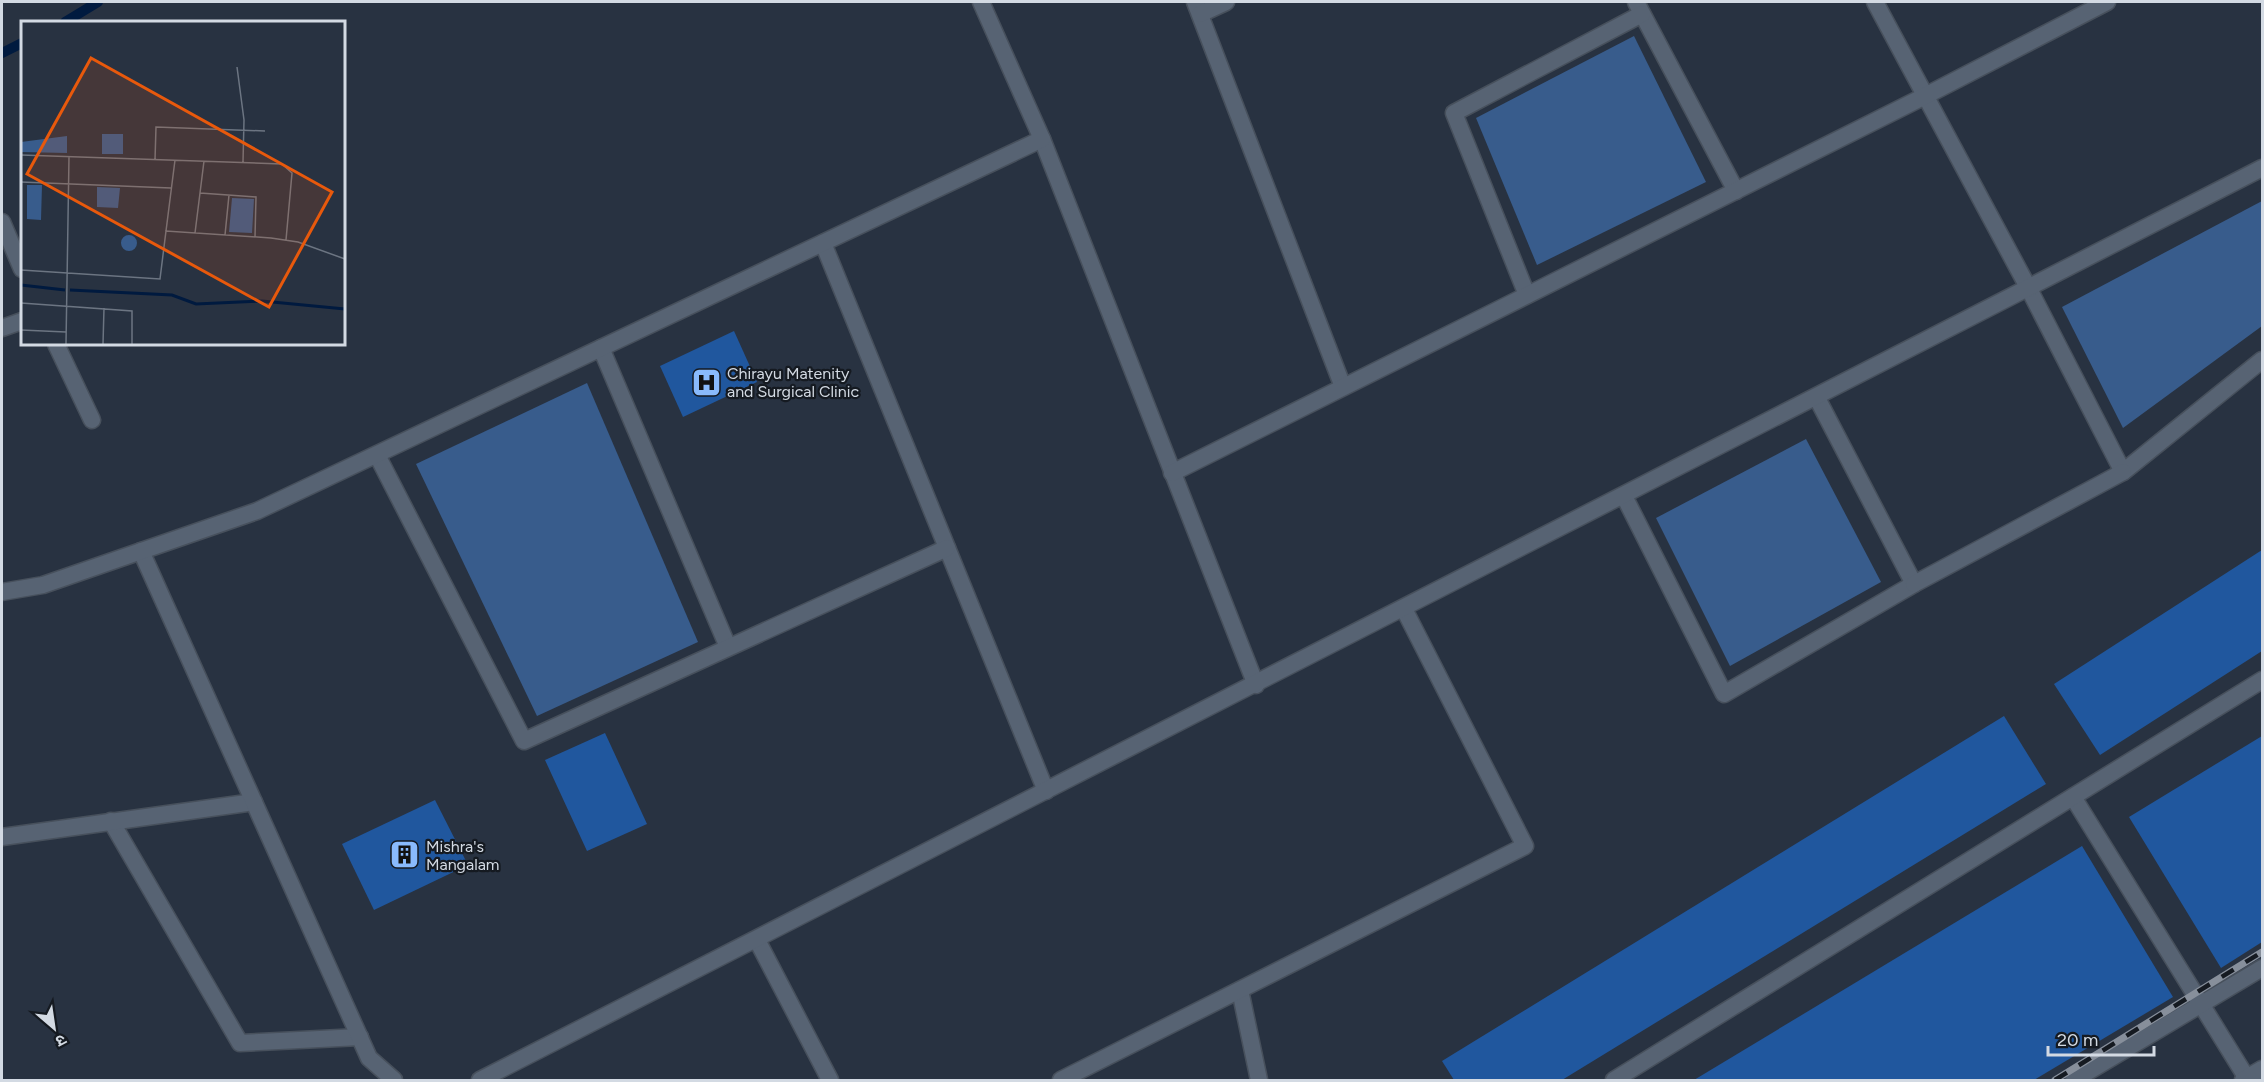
<svg xmlns="http://www.w3.org/2000/svg" width="2264" height="1082" viewBox="0 0 2264 1082" font-family="Figtree,'Noto Sans Devanagari',sans-serif">
<style>
.green{fill:#385c8c}
.lines{fill:none;stroke-linecap:round;stroke-linejoin:round}
.stream{stroke:#001a3f;stroke-width:10}
.building{fill:#20579e}
.service-casing{stroke:#47505c;stroke-width:19}
.minor-casing{stroke:#47505c;stroke-width:19}
.tertiary-casing{stroke:#47505c;stroke-width:19}
.service{stroke:#576373;stroke-width:16}
.minor{stroke:#576373;stroke-width:16}
.tertiary{stroke:#576373;stroke-width:16}
.rail-casing{stroke:#878f9b;stroke-width:7}
.rail{stroke:#151a21;stroke-width:4.5;stroke-dasharray:14;stroke-linecap:butt}
.labels{text-anchor:middle;dominant-baseline:central;stroke-width:4.5;stroke-linejoin:round;paint-order:stroke}
.poi-label{font-size:16px;fill:#d3dae3;stroke:#151a21;text-anchor:start}
.inset-river{fill:none;stroke:#001a3f;stroke-width:3}
.inset-road{fill:none;stroke:#6c7582;stroke-width:1.5}
.view{fill:#e8590c;fill-opacity:0.15;stroke:#e8590c;stroke-width:3}
.inset-edge{fill:none;stroke:#d3dae3;stroke-width:3}
</style>
<rect width="100%" height="100%" fill="#283241"/>
<g class="green">
<path d="M1634,36L1706,182L1537,265L1476,118Z"/>
<path d="M2262,201V326L2123,428L2062,307Z"/>
<path d="M587,383L698,642L537,716L416,464Z"/>
<path d="M1806,439L1881,582L1730,666L1656,518Z"/>
</g>
<g class="lines">
<g class="stream">
<path d="M65,22L98,2"/>
<path d="M2,53L22,43"/>
</g>
</g>
<g class="building">
<path d="M734,331L757,382L683,417L660,366Z"/>
<path d="M2262,550V651L2100,755L2054,684Z"/>
<path d="M2004,716L2046,784L1562,1080H1454L1442,1061Z"/>
<path d="M605,733L647,824L587,851L545,760Z"/>
<path d="M2262,736V942L2221,968L2129,817Z"/>
<path d="M435,800L468,865L374,910L342,844Z"/>
<path d="M2082,846L2173,997L2034,1080H1694Z"/>
</g>
<g class="lines">
<defs>
<g id="service">
<path d="M1195,2L1343,387"/>
<path d="M1636,2L1736,191"/>
<path d="M1200,14L1226,2"/>
<path d="M2,222L22,269"/>
<path d="M2029,289L2123,472L2262,360"/>
<path d="M1527,295L1454,113L1642,14"/>
<path d="M2,328L22,321"/>
<path d="M56,344L92,420"/>
<path d="M1624,496L1724,694L1914,584L1817,398"/>
<path d="M1914,584L2123,472"/>
<path d="M2073,797L2248,1080"/>
<path d="M111,821L240,1043L360,1037"/>
<path d="M2,837L254,802"/>
<path d="M1240,990L1259,1080"/>
<path d="M1614,1080L2262,680"/>
<path d="M2074,1080L2262,968"/>
<path d="M2243,1080L2262,1069"/>
</g>
<g id="minor">
<path d="M1875,2L2029,289"/>
<path d="M1042,139L1256,685"/>
<path d="M823,243L1046,791"/>
<path d="M601,348L728,647"/>
<path d="M377,455L524,741L947,548"/>
<path d="M1172,473L1925,96L2107,2"/>
<path d="M757,940L830,1080"/>
<path d="M1061,1080L1525,846L1404,609"/>
</g>
<g id="tertiary">
<path d="M141,551L369,1058L394,1080"/>
<path d="M2,592L43,585L257,511L1042,139L981,2"/>
<path d="M480,1080L2262,168"/>
</g>
</defs>
<use href="#service" class="service-casing"/>
<use href="#minor" class="minor-casing"/>
<use href="#tertiary" class="tertiary-casing"/>
<use href="#service" class="service"/>
<use href="#minor" class="minor"/>
<use href="#tertiary" class="tertiary"/>
<defs>
<path id="rail" d="M2055,1080L2262,952"/>
</defs>
<use href="#rail" class="rail-casing"/>
<use href="#rail" class="rail"/>
</g>
<defs>
<symbol id="hospital-square" viewBox="-11 -11 22 22"><rect x="-9" y="-9" width="18" height="18" rx="4" fill="#89bafc" stroke="#151a21"/><path d="M-5-5h3v3.5h4V-5h3V5h-3V1.5h-4V5h-3Z" fill="#111"/></symbol>
<symbol id="building-square" viewBox="-11 -11 22 22"><rect x="-9" y="-9" width="18" height="18" rx="4" fill="#89bafc" stroke="#151a21"/><path d="M-4-6H4V6H1V3H-1V6H-4ZM-2.5-4.3h1.7v1.8h-1.7ZM.8-4.3h1.7v1.8H.8ZM-2.5-1h1.7V.8h-1.7ZM.8-1h1.7V.8H.8Z" fill="#111"/></symbol>
</defs>
<g fill-rule="evenodd">
<use href="#hospital-square" x="690" y="366" width="33" height="33"/>
<use href="#building-square" x="388" y="838" width="33" height="33"/>
</g>
<g class="labels">
<g class="poi-label">
<text x="727" y="373">Chirayu Matenity<tspan x="727" dy="18">and Surgical Clinic</tspan></text>
<text x="426" y="846">Mishra's<tspan x="426" dy="18">Mangalam</tspan></text>
</g>
</g>
<g transform="translate(21 21)">
<rect width="324" height="324" fill="#283241"/>
<path d="M81,113H102V133H81ZM46,115V132L0,131V121ZM6,164H21L20,199L6,198ZM76,166L99,167L97,187L76,186ZM211,177L233,178L231,212L208,211ZM100 222a8 8 0 1 1 16 0a8 8 0 1 1-16 0Z" fill="#385c8c"/>
<path class="inset-river" d="M0,264L44,269M49,269L151,274L175,283L241,280L324,288"/>
<path class="inset-road" d="M216,46L223,99L222,141M0,134L261,143L271,152L265,219M134,139L135,106L244,110M0,161L150,167M179,172L235,176L234,216M145,210L154,139M174,212L183,140M204,214L208,174M0,249L139,258L145,210L250,217L277,221L324,238M0,282L111,290V323M0,309L45,311M45,323L48,136M82,323L83,287"/>
<path class="view" d="M70,37L311,171L248,286L6,153Z"/>
<rect width="324" height="324" class="inset-edge"/>
</g>
<rect width="2264" height="1082" fill="none" stroke="#d3dae3" stroke-width="6"/>
<g transform="translate(54 1028) rotate(151)" stroke="#151a21" stroke-width="4.5" paint-order="stroke">
<path d="M0-4.5L10 22L0 15L-10 22Z" fill="#d3dae3"/>
<text y="-9" font-size="16" font-weight="bold" text-anchor="middle" fill="#d3dae3">उ</text>
</g>
<path d="M2048 1046v9h106v-9" fill="none" stroke="#d3dae3" stroke-width="3"/>
<text x="2057" y="1046" font-size="18" fill="#d3dae3" stroke="#151a21" stroke-width="4.5" paint-order="stroke">20 m</text>
</svg>
